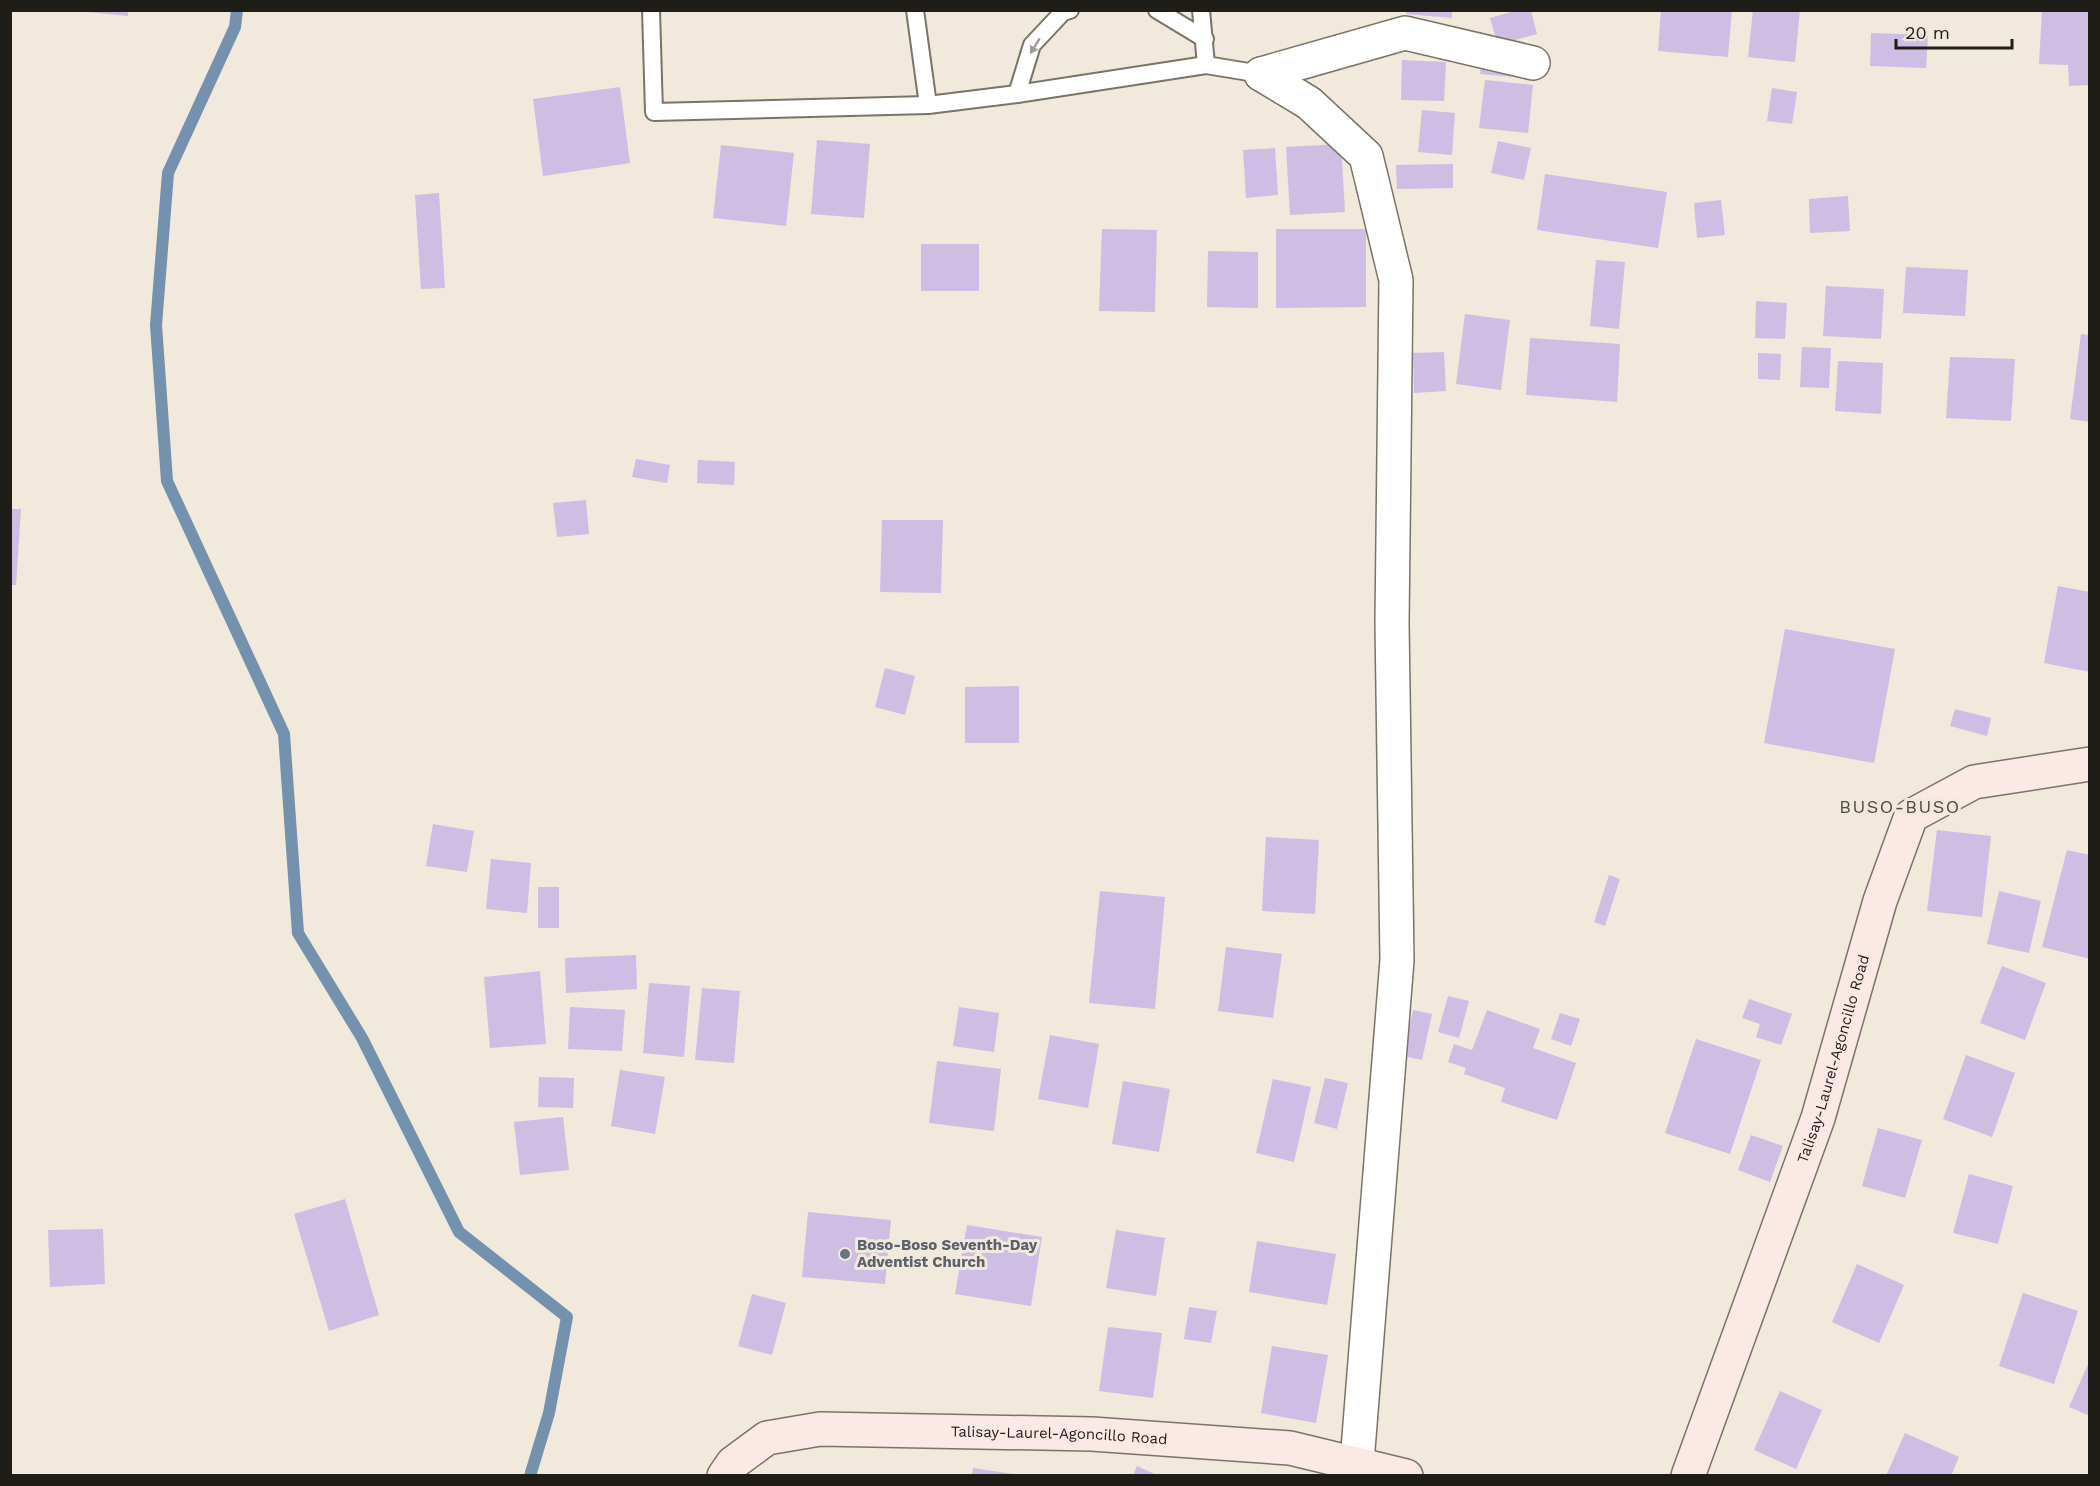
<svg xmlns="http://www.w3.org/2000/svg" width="2100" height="1486" viewBox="0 0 2100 1486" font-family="'Work Sans',sans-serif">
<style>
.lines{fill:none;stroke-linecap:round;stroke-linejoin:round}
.stream{stroke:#7491ae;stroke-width:12}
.building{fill:#cebee3}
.lane-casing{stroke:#7a7368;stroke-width:20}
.street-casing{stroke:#7a7368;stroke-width:36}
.secondary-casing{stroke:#7a7368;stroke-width:36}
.lane{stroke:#fff;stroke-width:16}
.street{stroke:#fff;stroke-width:33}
.secondary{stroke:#fbe9e5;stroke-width:33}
.oneway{fill:#9a9997}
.worship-dot{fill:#6b7280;stroke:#f0e9dc;stroke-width:2}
.labels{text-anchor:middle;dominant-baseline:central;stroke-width:6;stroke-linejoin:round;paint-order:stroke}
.street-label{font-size:15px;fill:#1f1d18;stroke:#f0e9dc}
.worship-label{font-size:15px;font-weight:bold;fill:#5b616d;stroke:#f0e9dc;text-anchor:start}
.quarter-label{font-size:18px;letter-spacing:1.5px;fill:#514b40;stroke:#f0e9dc}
</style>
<rect width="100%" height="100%" fill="#f0e9dc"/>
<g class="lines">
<path class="stream" d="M237,10L235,27L168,173L156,325L167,481L284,734L298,933L362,1038L459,1232L567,1317L549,1413L530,1476"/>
</g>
<g class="building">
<path d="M87,10H128V16L87,12Z"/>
<path d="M1407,10H1452V18L1406,14Z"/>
<path d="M1518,10H1531L1537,34L1498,45L1490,18Z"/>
<path d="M1661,10H1732L1728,57L1658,51Z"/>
<path d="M1753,10H1800L1795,62L1748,57Z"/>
<path d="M2042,10H2090V85L2069,86L2068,65L2039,64Z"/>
<path d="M1871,33L1928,35L1926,68L1870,66Z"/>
<path d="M1402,60L1446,62L1444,101L1401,100Z"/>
<path d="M1481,61L1526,78L1480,74Z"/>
<path d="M1485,80L1533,85L1528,133L1479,128Z"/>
<path d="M620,87L630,163L543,176L533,99Z"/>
<path d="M1772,88L1797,92L1792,124L1767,121Z"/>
<path d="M1422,110L1455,113L1452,155L1418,152Z"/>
<path d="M817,140L870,144L864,218L811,214Z"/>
<path d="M1498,141L1531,148L1524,180L1491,173Z"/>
<path d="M1341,144L1345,212L1290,215L1286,147Z"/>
<path d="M721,145L794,153L786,226L713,218Z"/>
<path d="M1275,148L1278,195L1246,198L1243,150Z"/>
<path d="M1453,164V188L1397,189L1396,165Z"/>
<path d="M1545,174L1667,192L1658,248L1537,230Z"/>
<path d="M439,193L445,288L421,289L415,195Z"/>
<path d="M1848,196L1850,231L1810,233L1809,199Z"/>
<path d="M1721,200L1725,235L1697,238L1694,203Z"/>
<path d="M1102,229L1157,230L1155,312L1099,311Z"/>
<path d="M1276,229H1366V307L1276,308Z"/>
<rect x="921" y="244" width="58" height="47"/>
<path d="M1208,251L1258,252V308L1207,307Z"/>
<path d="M1596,260L1625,262L1619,329L1590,326Z"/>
<path d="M1906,267L1968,270L1965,316L1903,313Z"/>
<path d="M1826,286L1884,289L1881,339L1823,336Z"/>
<path d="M1756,301L1787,303L1785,339L1755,338Z"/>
<path d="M1465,314L1510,320L1501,390L1456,384Z"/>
<path d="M2081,334L2090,335V422L2070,419Z"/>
<path d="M1530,338L1620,344L1617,402L1526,395Z"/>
<path d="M1802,347L1831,348L1829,388L1800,387Z"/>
<path d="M1444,352L1446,391L1414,393L1413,353Z"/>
<path d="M1758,353L1781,354L1780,380L1758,379Z"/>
<path d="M1950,357L2015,359L2011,421L1946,418Z"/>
<path d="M1838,361L1883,363L1881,414L1835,411Z"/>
<path d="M636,459L670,465L667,483L632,477Z"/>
<path d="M698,460L735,462L734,485L697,483Z"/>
<path d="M586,500L589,534L557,537L553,503Z"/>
<path d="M10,509H21L16,585H10Z"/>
<path d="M882,520H943L941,593L880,592Z"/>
<path d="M2058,586L2090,592V672L2044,663Z"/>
<path d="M1785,629L1895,649L1874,763L1764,743Z"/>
<path d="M885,668L915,676L905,715L875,707Z"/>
<path d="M1019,686V743H965V687Z"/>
<path d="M1955,709L1991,718L1987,736L1950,726Z"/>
<path d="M433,824L474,831L467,872L426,866Z"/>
<path d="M1937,830L1991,836L1982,917L1927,911Z"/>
<path d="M1266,837L1319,840L1315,914L1262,911Z"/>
<path d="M2067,850L2090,855V959L2042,947Z"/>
<path d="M491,859L531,863L527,913L486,909Z"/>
<path d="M1609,875L1620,879L1605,926L1594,922Z"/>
<rect x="538" y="887" width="21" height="41"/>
<path d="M1100,891L1165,897L1155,1009L1089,1003Z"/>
<path d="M1999,891L2041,901L2029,953L1987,944Z"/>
<path d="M1226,947L1282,954L1273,1018L1218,1011Z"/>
<path d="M636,955L637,989L566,993L565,958Z"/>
<path d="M2002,966L2046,983L2025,1040L1980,1023Z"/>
<path d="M540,971L546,1044L490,1048L484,977Z"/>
<path d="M649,983L690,986L684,1057L643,1053Z"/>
<path d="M702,988L740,991L734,1063L695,1060Z"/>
<path d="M1448,996L1469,1001L1459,1038L1438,1032Z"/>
<path d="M1749,999L1792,1014L1781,1045L1756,1037L1760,1024L1742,1018Z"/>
<path d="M570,1007L625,1010L622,1051L568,1049Z"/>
<path d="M959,1007L999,1013L994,1052L953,1046Z"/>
<path d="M1413,1010L1432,1014L1422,1060L1403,1056Z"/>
<path d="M1487,1010L1540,1029L1533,1048L1576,1063L1557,1120L1501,1102L1505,1088L1464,1074L1466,1068L1448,1062L1454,1044L1472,1050Z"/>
<path d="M1560,1013L1580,1019L1571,1046L1551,1039Z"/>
<path d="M1050,1035L1099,1044L1088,1108L1038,1099Z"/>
<path d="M1696,1039L1761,1060L1730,1154L1665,1133Z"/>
<path d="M1966,1055L2015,1073L1992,1137L1943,1119Z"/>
<path d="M937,1061L1001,1069L994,1131L929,1123Z"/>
<path d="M620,1070L665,1077L655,1134L611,1126Z"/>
<path d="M539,1077L574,1078L573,1108L538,1107Z"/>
<path d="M1325,1078L1348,1083L1337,1129L1314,1123Z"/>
<path d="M1273,1079L1311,1087L1294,1162L1256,1153Z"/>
<path d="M1123,1081L1170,1089L1159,1152L1112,1144Z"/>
<path d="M563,1117L569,1170L520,1175L514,1122Z"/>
<path d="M1878,1128L1922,1140L1905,1198L1862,1186Z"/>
<path d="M1751,1135L1783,1146L1770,1182L1738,1170Z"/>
<path d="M1969,1174L2013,1186L1998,1244L1953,1233Z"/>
<path d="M345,1199L379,1315L329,1331L294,1214Z"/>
<path d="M808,1212L891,1220L885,1284L802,1277Z"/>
<path d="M967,1225L1042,1237L1031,1306L955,1294Z"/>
<path d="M103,1229L105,1284L50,1287L48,1230Z"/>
<path d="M1116,1230L1165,1238L1156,1296L1106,1288Z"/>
<path d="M1257,1241L1336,1254L1327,1305L1249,1292Z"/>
<path d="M1857,1264L1904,1285L1879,1343L1832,1322Z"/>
<path d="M2023,1293L2078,1311L2054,1384L1999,1366Z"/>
<path d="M752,1294L786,1303L772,1355L738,1346Z"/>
<path d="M1189,1307L1217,1311L1211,1343L1184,1339Z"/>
<path d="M1108,1327L1162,1333L1153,1398L1099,1391Z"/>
<path d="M1272,1346L1328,1355L1316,1423L1261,1413Z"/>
<path d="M2090,1360V1416L2069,1407Z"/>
<path d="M1780,1391L1822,1410L1796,1469L1754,1450Z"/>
<path d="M1905,1433L1959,1457L1951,1476H1886Z"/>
<path d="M1137,1466L1159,1476H1133Z"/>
<path d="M973,1468L1013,1474V1476H972Z"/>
</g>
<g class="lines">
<defs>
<g id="lane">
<path d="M651,10L654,112L928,105L1017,94L1206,65L1261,74"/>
<path d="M915,10L928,105"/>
<path d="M1157,10L1205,39"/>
<path d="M1201,10L1206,65"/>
<path d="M1017,94L1032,45L1063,12L1070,10"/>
</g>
<g id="street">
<path d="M1261,74L1309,103L1366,156L1396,280L1392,623L1397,960L1357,1462"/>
<path d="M1261,74L1405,33L1533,63"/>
</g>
<g id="secondary">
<path id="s1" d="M724,1476L733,1463L767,1438L820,1429L1092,1434L1290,1448L1406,1476"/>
<path id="s2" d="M1688,1476L1818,1118L1880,901L1911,816L1974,782L2090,764"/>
</g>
</defs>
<use href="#lane" class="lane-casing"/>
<use href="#street" class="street-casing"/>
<use href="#secondary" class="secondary-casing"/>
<use href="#lane" class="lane"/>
<use href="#street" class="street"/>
<use href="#secondary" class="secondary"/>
</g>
<defs><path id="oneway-solid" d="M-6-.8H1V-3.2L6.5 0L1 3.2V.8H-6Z" transform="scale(1.5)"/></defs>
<use class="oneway" href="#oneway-solid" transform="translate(1035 46) rotate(121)"/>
<circle class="worship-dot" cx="845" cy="1254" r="6"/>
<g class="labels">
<g class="street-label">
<text stroke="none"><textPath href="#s2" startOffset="442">Talisay-Laurel-Agoncillo Road</textPath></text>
<text stroke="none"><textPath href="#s1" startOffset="351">Talisay-Laurel-Agoncillo Road</textPath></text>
</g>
<g class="worship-label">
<text x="857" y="1245">Boso-Boso Seventh-Day<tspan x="857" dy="17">Adventist Church</tspan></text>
</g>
<g class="quarter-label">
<text x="1900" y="806">BUSO-BUSO</text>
</g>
</g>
<rect width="2100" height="1486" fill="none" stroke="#1f1d18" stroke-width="24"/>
<path d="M1896 39v9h116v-9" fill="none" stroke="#1f1d18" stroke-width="3"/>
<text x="1905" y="39" font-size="18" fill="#1f1d18" stroke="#f0e9dc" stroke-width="4.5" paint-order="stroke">20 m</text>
</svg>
